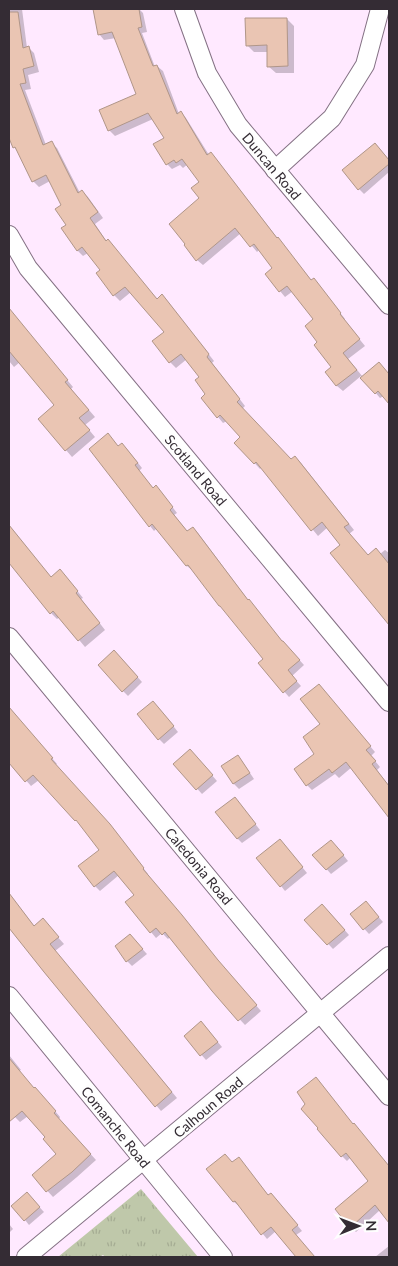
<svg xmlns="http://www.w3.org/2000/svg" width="398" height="1266" viewBox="0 0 398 1266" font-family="Lato,sans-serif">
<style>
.grass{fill:url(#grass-tufts)}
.shadow{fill:#0003}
.building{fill:#eac5b3;stroke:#b09689}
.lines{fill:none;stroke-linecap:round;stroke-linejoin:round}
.minor-casing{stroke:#847184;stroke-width:20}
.minor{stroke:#fff;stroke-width:18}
.labels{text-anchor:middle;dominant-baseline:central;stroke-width:5;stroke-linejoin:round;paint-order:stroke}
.street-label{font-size:14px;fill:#342c34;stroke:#fefefe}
</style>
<defs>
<pattern id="grass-tufts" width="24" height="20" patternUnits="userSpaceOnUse" patternTransform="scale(1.25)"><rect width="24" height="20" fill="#bfc8aa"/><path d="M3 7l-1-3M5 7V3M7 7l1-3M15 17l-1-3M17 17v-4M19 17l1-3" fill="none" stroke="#a5ac93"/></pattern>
</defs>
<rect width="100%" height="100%" fill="#ffe9ff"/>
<path class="grass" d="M141,1189L198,1257H105L103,1255L100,1257H58Z"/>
<g class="shadow">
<path d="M9,9H22L27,48L28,47L34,53L39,72L28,75L31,89L25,90L46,145L51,143L57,148L80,193L82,192L88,197L103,218L95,224L107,242L158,300L168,302L214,361L212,363L245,406L242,409L291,461L295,457L301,463L354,530L349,534L368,556L380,554L385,550L389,553V622L384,617L342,545L328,527L318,536L262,467L260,469L236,443L242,437L227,421L223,423L218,417L200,377L187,359L176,368L170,362L165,332L131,292L120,301L114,295L101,270L88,253L83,256L77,250L67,225L63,205L50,181L39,187L33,181L18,152L14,147L9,135V121L11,120L9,115Z"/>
<path d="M95,9H121L122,10L139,9L143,13L147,32L142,33L155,67L157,66L163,71L179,114L181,113L186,118L209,155L211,153L216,159L278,239L312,281L319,285L345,319L344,320L365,346L348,359L363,377L384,368L389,375V402L384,396L380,398L361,376L343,391L337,386L327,372L333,367L319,342L315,319L293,291L285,297L280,291L267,274L274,269L260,249L257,252L241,233L203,265L197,260L201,182L188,164L183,168L180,165L172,169L167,164L165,138L153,119L115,136L109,130L138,95L116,38L104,40L99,34Z"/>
<path d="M287,19L294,26V73H276L268,66V52H254L247,45Z"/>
<path d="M375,144L389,160V172L364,194L359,189Z"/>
<path d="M9,310L73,387L71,389L95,417L85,425L95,437L72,457L40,420L56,405L20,362L14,367L9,361Z"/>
<path d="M118,447L127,449L142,468L139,471L153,489L161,492L177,513L174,515L188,532L193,528L198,533L248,600L283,642L304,665L292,676L301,686L289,697L259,663L264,659L193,570H192L187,566L157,528L154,531L150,526Z"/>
<path d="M9,525L51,578L66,577L83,598L81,599L105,630L85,647L60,617L57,619L51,613L15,568L16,566L9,557Z"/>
<path d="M119,656L142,682L128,696L123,691Z"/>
<path d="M324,691L375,752L371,756L380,767L377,770L389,786V816L352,767L339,778L335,774L312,790L307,785L316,754L322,724Z"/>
<path d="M9,707L57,764L55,765L115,831L148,874L147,875L223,967L261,1011L245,1025L213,991L170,937L168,939L162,933L156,938L151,932L127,903L136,895L119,875L100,891L95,886L101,850L81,825L39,780L31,786L9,761V750L13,747L9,741Z"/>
<path d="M158,707L178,732L164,744L159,739Z"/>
<path d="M195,756L217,781L202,794L175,764Z"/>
<path d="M242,761L254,779L239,789L234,784L223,766Z"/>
<path d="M239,803L260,830L242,843L237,838Z"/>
<path d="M284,845L307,873L285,891L281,886Z"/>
<path d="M336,846L348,861L331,874L314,855Z"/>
<path d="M9,894L35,927L48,926L64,944L55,951L177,1098L161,1111L44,972L9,926Z"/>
<path d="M370,907L383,922L369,934L351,914Z"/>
<path d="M327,910L349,935L333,949L306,920Z"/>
<path d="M135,941L147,954L132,966L127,961Z"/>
<path d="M206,1028L222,1047L206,1060L185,1036Z"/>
<path d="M9,1055L21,1070L19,1071L34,1090L41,1094L60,1117L59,1119L96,1160L77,1177L53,1197L33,1175L58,1154L47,1137L28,1116L20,1122L14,1116L9,1121Z"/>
<path d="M354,1126L359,1130L389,1167V1221L380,1210L356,1232L351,1227L370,1181L351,1157L347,1161L342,1156Z"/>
<path d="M239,1159L269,1196L276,1199L302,1231L296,1235L314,1257H293L296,1255L276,1231L267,1239L240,1206H239L234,1202L208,1170L233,1164Z"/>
<path d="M32,1199L44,1212L29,1225L25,1220Z"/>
<path d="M9,1224L13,1229L9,1233Z"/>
<path d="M389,1246V1257H375Z"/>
</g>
<g class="building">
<path d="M93,9H139L142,27L138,28L153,66L157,65L177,114L181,111L207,155L211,152L277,238L278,237L311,280L314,278L341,313L340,314L360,339L343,353L357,370L336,386L325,372L331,367L314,345L317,342L305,326L313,319L287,286L279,292L265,274L272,268L254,244L250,247L235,228L196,261L184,245L185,244L169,224L199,198L191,188L199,182L182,159L176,163L174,160L166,165L153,144L164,138L148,113L108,131L99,110L136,94L112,32L98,35Z"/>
<path d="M9,12H18L23,48L29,46L34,66L23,69L26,83L20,84L43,145L52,141L78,193L82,190L98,212L90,218L106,241L108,239L157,299L162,294L209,354L207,357L240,399L237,402L291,459L295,456L349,524L344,527L368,555L376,548L389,564V625L330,553L340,545L322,522L311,531L256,462L254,464L234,443L240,437L220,415L217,418L201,398L205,394L195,380L199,377L181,354L169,363L152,341L164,332L125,287L113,296L96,273L100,270L82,247L77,251L61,228L66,225L55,209L61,205L46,175L32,182L15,147L13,148L9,138Z"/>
<path d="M245,18H287L288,66L267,67V45L246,46Z"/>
<path d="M375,143L389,160V164L358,190L342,170Z"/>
<path d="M9,308L68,380L65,382L89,410L79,418L90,430L65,451L38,419L54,405L9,351Z"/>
<path d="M379,362L389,374V404L378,391L375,394L360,378Z"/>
<path d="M108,433L118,446L122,443L138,463L135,465L153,488L156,485L173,507L170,510L187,531L193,527L248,600L249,599L282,641H283L300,660L288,670L297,681L283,693L258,663L263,659L220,606H219L188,565L186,566L152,524L149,527L120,489L89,449Z"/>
<path d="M9,525L51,577L60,569L78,591L76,593L100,623L78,641L53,611L50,614L9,563Z"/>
<path d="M114,650L138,677L122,692L98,665Z"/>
<path d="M319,684L371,746L366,750L376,761L372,764L389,786V818L346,762L332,773L329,769L306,786L294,769L314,754L303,737L320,724L300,699Z"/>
<path d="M153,701L174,726L158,740L137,714Z"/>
<path d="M9,707L53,758L51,759L110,824L144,868L143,869L182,915L218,960L257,1005L238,1021L212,991L165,932L162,935L156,928L150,933L125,902L134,895L114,871L94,887L78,866L99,850L76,820L75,821L33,775L25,782L9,763Z"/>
<path d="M190,749L213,775L196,790L173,764Z"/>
<path d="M238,755L250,773L233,784L221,766Z"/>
<path d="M235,797L256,824L237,839L215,812Z"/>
<path d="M280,839L303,867L280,887L256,858Z"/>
<path d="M331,840L344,855L326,870L312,855Z"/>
<path d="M9,893L34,926L43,918L59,937L50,944L172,1092L155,1107L44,972L9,928Z"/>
<path d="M366,901L379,917L363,930L350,914Z"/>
<path d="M322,904L345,930L327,945L304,920Z"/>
<path d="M130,934L143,949L126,962L115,946Z"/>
<path d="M201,1021L218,1042L200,1056L184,1036Z"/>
<path d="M9,1058L34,1088L35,1087L56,1111L54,1113L91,1154L72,1172L46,1192L32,1175L56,1154L43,1139L45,1137L22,1111L9,1122Z"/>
<path d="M316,1077L353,1124L354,1123L389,1166V1223L375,1205L350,1228L335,1209L368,1181L346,1153L341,1157L317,1129L318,1128L301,1109L305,1104L297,1092Z"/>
<path d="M225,1154L232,1162L239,1157L268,1195L271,1193L298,1225L292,1230L315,1257H296L271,1227L261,1235L235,1201L233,1202L206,1169Z"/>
<path d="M27,1192L40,1207L24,1221L11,1206Z"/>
</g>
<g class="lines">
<defs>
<g id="minor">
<path d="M184,9L207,73L238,125L389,305"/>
<path d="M275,170L332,118L365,65L380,9"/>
<path d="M9,235L28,268L389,702"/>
<path d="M9,637L389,1096"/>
<path d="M9,996L223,1257"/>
<path d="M26,1257L389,956"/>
</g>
</defs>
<use href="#minor" class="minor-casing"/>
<use href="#minor" class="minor"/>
</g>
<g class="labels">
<g class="street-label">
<text transform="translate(272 166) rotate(50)">Duncan Road</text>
<text transform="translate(196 470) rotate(50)">Scotland Road</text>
<text transform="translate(199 866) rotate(50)">Caledonia Road</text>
<text transform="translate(208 1107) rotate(-40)">Calhoun Road</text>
<text transform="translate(116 1127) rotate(51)">Comanche Road</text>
</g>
</g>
<rect width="398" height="1266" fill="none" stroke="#342c34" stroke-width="20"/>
<g transform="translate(358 1226) rotate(89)" stroke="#fefefe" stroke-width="4" paint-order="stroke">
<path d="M0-4L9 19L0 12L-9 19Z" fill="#342c34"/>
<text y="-8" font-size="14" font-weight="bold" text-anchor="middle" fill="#342c34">N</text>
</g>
</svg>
